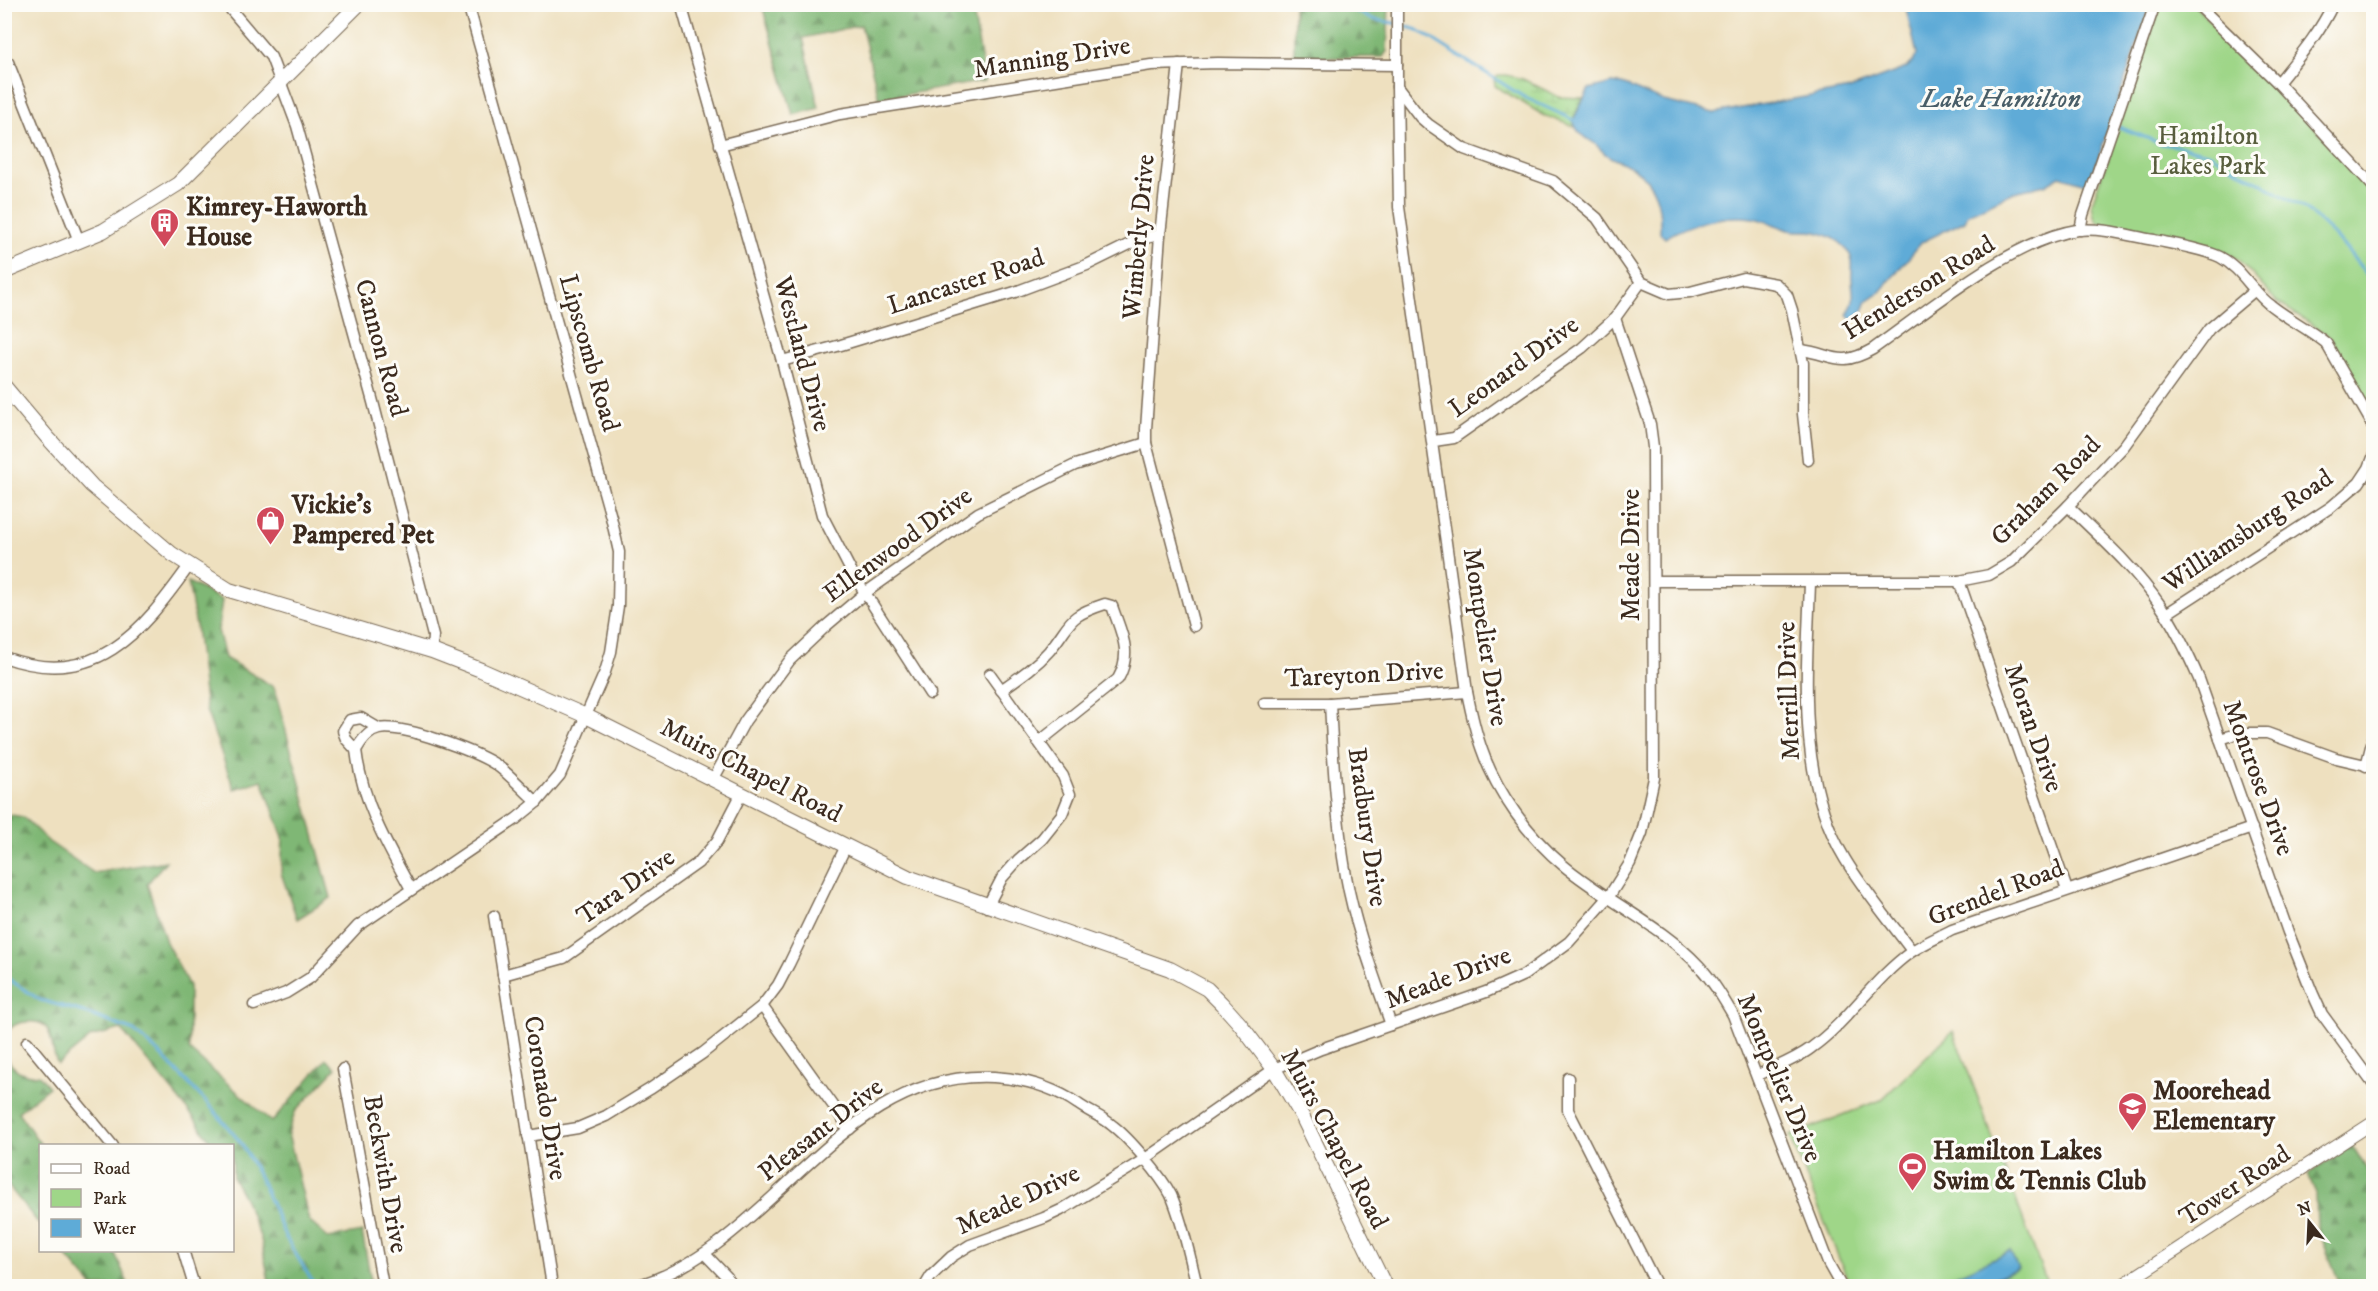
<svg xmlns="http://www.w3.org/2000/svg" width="2378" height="1291" viewBox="0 0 2378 1291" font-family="'IM FELL DW Pica',serif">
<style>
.forest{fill:url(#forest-firs);stroke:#5d7049;stroke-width:1.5}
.wetland{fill:url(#wetland-marsh);stroke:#6d8053;stroke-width:1.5}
.park{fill:#9fd688;stroke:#6d8053;stroke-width:1.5}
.water{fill:#5eabd7;stroke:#4c6a7a;stroke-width:1.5}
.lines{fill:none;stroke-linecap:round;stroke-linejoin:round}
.stream{stroke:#5eabd7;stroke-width:3}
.minor-casing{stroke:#7a6a56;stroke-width:13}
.tertiary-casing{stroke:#7a6a56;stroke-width:14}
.secondary-casing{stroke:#7a6a56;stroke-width:16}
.minor{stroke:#fff;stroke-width:10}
.tertiary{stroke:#fff;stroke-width:12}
.secondary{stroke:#fff;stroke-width:14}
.labels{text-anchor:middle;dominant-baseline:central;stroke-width:6;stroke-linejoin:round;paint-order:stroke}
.street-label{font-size:26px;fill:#3b2a1e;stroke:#fdfcf7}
.park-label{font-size:26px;fill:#595e3e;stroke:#fdfcf7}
.poi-label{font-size:26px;font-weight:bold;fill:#3b2a1e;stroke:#fdfcf7;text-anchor:start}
.water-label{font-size:27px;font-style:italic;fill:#495e68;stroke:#fdfcf7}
</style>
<defs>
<pattern id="forest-firs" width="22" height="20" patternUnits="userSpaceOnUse" patternTransform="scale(1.5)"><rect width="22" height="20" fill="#7fb774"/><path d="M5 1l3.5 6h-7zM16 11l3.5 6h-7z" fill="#69955f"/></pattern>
<pattern id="wetland-marsh" width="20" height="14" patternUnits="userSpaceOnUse" patternTransform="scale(1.5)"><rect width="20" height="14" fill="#9fd688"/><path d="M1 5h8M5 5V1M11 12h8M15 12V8" fill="none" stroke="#8ab875"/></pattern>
</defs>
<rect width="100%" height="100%" fill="#fdfcf7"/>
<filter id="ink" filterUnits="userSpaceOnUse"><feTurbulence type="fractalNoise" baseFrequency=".0167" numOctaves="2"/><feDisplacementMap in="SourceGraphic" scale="12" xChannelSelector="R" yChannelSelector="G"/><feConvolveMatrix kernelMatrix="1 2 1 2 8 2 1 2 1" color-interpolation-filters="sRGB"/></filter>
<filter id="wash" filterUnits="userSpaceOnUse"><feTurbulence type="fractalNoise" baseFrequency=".008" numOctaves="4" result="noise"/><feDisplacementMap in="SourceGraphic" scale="24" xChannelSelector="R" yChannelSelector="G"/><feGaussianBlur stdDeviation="1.35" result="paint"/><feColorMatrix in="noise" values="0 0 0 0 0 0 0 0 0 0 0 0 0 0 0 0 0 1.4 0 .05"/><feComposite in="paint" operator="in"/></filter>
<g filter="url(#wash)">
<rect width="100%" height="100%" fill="#eee0bf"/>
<g class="forest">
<path d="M762,5H972L985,81L879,99L861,25L803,38L819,108L793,115Z"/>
<path d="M1294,5H1389L1387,51L1383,57L1294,58Z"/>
<path d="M188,582L222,600L218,630L225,658L274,687L331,898L297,919L281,873L283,837L262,780L234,789L206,710L196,626Z"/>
<path d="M5,814L23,817L49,842L94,873L166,861L147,884L166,942L189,986V1050L272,1122L326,1059L336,1068L295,1112L288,1134L309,1221L328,1238L362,1232L372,1286H270L261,1239L245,1200L233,1178L232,1146L213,1145L195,1119L121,1029L91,1037L58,1064C48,1050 58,1019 28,1022C17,1022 11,1026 5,1035Z"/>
<path d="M5,1052C10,1069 22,1076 39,1075L49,1087L18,1112L41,1145L40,1225L5,1182Z"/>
<path d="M2352,1145L2368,1171L2373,1189V1286H2341L2317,1227L2316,1194L2308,1174Z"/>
<path d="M62,1251H114L129,1286H92Z"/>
</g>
<path class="wetland" d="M1498,75H1506L1523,79L1559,97L1583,98L1573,119L1575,127L1543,115L1495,86L1494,79Z"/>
<g class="park">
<path d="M2161,5H2194L2322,135L2373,193V413L2332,340L2325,333L2277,302L2238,259L2224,251L2152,232L2105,225L2097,222L2094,216L2092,203Z"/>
<path d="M1953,1031L2048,1286H1850L1790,1136L1881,1100Z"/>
</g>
<g class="water">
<path d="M2147,4L2149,9L2089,185L2060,176L2045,185L2014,192L1968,214L1965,221L1922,242L1880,292L1867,301L1863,311L1852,320L1847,315C1856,300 1853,297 1852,280C1851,274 1853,268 1852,262C1850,245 1831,235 1816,232C1807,230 1797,232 1788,230C1776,226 1766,220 1753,218C1724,214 1690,223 1665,238L1660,233C1661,206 1657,183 1633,168C1625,163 1616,160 1608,156C1602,152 1599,147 1594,143C1583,136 1576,132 1573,120L1589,89L1612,83L1622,84L1664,101L1714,113L1850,89L1906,68L1913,62L1917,54L1905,5Z"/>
<path d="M2010,1251L2018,1268L1977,1286H1945L1942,1281Z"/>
</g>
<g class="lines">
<g class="stream">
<path d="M1343,4L1371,19L1394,23L1418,30L1524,97L1574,120"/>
<path d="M2119,127L2162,144L2184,147L2211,154L2290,200L2307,210L2336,237L2374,283"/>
<path d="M4,976L40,1000L80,1011L134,1031L160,1054L211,1107L242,1144L263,1184L285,1236L315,1286"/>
</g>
</g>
</g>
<g filter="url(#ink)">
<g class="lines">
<defs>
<g id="minor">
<path d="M226,4L271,57L297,126L373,402L433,636L432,651"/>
<path d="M681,4L782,361L822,515L851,571L930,694"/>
<path d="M1397,4V87L1420,117L1428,124L1464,149L1553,181L1597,218L1641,282L1669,294L1690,292L1743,278L1776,284L1787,295L1792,310L1803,363V414L1808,460"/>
<path d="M2197,4L2278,83L2374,187"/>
<path d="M4,60L8,62L79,241"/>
<path d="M1179,64L1160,235L1146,429V443L1194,626"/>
<path d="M2278,83C2298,58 2319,34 2333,4"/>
<path d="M1397,87L1399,207L1467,692C1471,712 1475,731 1482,750C1496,791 1529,837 1563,865C1606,901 1661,925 1699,966C1713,981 1723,998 1733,1015L1828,1263L1841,1286"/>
<path d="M720,145L840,114L1151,65L1218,63L1397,65"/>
<path d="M2080,230L2083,215L2155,4"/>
<path d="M1802,350C1834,355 1840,368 1873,349C1927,311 2012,240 2077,230C2102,227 2130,236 2154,240C2173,244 2204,249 2220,257C2243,269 2252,293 2273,307C2290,320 2309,329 2326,343L2374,427"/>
<path d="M782,361L841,345L1015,292L1087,265L1140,239L1160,235"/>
<path d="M1434,441L1454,438L1582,348L1615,318L1641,282"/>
<path d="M2068,506C2100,537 2135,568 2160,605C2176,628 2188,654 2199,679L2288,932L2312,992L2322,1014L2374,1085"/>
<path d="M1654,581H1959L1989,575L2011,562L2068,506L2124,446L2209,329L2255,290"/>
<path d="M1959,581L2067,890"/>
<path d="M1810,583C1807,673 1796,778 1845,859C1864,891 1890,921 1912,951"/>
<path d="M2166,614L2331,507L2359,483L2369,468L2374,455"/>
<path d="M4,657C95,690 141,633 189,566"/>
<path d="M1001,690C1018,678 1035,667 1049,651C1073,622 1065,617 1105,604L1112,606C1121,633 1133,652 1118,679L1039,742"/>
<path d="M1264,703H1330L1467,692"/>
<path d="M1330,703C1333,761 1336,818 1346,876C1355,927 1374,976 1391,1025"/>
<path d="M2220,739L2240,733H2267L2336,758L2374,767"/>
<path d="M356,750L346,739L343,731L350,720L361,718L378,728"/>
<path d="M2366,766L2374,735"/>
<path d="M714,778L745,721L790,660L826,626L865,593L978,513L1075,465L1146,443"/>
<path d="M411,889C386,844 362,801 356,750C361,741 369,731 379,729C403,724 474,751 495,764C510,774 523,790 537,802"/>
<path d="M987,907L1002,878L1018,860L1042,839L1062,814L1070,794L1063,776L990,674"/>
<path d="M494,916L552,1286"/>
<path d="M503,975L564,958L698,863L717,841L742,793"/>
<path d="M254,1005L286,993L310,978L358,926L516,819L537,802L560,775L605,672L611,652L618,606L619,552L611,517L468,4"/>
<path d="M762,1006L850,1129"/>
<path d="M27,1042L113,1146"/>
<path d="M343,1069L383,1286"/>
<path d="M1758,1075C1776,1067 1795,1060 1811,1048C1849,1021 1873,979 1911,952C1924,943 1939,937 1952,930L2252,828"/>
<path d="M1568,1078V1110L1657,1286"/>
<path d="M528,1136L578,1128L606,1116L650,1089L703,1053L762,1006L778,985L789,964L846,846"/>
<path d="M183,1250L194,1286"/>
<path d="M705,1254L727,1277L731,1286"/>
<path d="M635,1286C770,1250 840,1068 994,1077C1025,1079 1053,1087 1078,1104C1089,1112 1103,1117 1113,1126C1130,1139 1161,1176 1171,1195C1183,1222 1190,1258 1197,1286"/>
<path d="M925,1286L931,1276L951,1257L970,1245L1044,1218L1061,1210L1145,1159L1274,1069L1321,1049L1486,992L1524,975L1569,942L1608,898L1630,863L1642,833L1654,778L1653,447L1650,424L1615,318"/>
</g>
<path id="tertiary" d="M2121,1286L2374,1122"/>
<g id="secondary">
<path d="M4,272L103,231L178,184L359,4"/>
<path d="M4,386L47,437L92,486L172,554L229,590L432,651L481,670L586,716L908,877L1170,969L1207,989L1222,1004L1240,1024L1274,1069L1302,1116L1385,1286"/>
</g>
</defs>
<use href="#minor" class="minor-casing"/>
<use href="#tertiary" class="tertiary-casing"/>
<use href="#secondary" class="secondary-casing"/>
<use href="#minor" class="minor"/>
<use href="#tertiary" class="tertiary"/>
<use href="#secondary" class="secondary"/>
</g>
</g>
<defs>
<symbol id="building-pin" viewBox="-11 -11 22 30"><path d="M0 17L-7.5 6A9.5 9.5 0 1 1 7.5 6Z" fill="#d1495b" stroke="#fdfcf7"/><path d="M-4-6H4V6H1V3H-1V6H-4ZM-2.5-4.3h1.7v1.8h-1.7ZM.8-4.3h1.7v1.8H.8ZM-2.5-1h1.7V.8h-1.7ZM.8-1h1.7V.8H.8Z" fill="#fff"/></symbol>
<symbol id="shop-pin" viewBox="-11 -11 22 30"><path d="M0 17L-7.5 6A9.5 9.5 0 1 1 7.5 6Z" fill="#d1495b" stroke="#fdfcf7"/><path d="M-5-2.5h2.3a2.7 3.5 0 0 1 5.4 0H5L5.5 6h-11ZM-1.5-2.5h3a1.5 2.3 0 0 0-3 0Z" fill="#fff"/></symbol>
<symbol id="school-pin" viewBox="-11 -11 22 30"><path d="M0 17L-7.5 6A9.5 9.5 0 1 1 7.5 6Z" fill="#d1495b" stroke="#fdfcf7"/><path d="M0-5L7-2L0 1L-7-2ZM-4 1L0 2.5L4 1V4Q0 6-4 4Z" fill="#fff"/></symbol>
<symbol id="stadium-pin" viewBox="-11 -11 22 30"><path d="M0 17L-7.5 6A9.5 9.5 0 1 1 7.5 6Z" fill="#d1495b" stroke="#fdfcf7"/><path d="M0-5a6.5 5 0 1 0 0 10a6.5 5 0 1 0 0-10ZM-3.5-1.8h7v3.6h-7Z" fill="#fff"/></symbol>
</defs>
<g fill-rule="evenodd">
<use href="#building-pin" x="148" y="206" width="33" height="45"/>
<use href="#shop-pin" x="254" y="504" width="33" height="45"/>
<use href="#school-pin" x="2116" y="1090" width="33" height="45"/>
<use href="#stadium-pin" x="1896" y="1150" width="33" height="45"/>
</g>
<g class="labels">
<g class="street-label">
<text transform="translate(1052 58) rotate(-9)">Manning Drive</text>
<text transform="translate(1139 237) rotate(-85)">Wimberly Drive</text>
<text transform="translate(966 282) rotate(-18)">Lancaster Road</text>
<text transform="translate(1919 288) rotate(-32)">Henderson Road</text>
<text transform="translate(381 348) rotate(75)">Cannon Road</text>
<text transform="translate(589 353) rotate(74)">Lipscomb Road</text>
<text transform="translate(802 354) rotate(75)">Westland Drive</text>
<text transform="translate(1514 367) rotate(-36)">Leonard Drive</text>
<text transform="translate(2046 491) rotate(-45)">Graham Road</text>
<text transform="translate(2248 531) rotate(-34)">Williamsburg Road</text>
<text transform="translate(898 545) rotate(-36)">Ellenwood Drive</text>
<text transform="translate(1631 555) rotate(-90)">Meade Drive</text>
<text transform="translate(1485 637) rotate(81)">Montpelier Drive</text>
<text transform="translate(1364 675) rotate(-3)">Tareyton Drive</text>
<text transform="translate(1789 691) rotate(-92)">Merrill Drive</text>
<text transform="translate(2033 728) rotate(71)">Moran Drive</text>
<text transform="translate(751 771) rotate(27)">Muirs Chapel Road</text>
<text transform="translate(2258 778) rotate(70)">Montrose Drive</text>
<text transform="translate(1367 827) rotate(82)">Bradbury Drive</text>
<text transform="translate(626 887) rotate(-35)">Tara Drive</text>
<text transform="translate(1996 893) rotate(-21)">Grendel Road</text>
<text transform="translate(1448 978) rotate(-21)">Meade Drive</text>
<text transform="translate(1779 1078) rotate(67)">Montpelier Drive</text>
<text transform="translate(545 1098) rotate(81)">Coronado Drive</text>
<text transform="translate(821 1130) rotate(-38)">Pleasant Drive</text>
<text transform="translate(1334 1139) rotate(62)">Muirs Chapel Road</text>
<text transform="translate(385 1174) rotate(80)">Beckwith Drive</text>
<text transform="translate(2235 1186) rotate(-33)">Tower Road</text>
<text transform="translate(1018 1200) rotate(-25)">Meade Drive</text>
</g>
<g class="park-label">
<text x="2208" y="136">Hamilton<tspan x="2208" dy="30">Lakes Park</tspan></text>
</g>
<g class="poi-label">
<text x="186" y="207">Kimrey-Haworth<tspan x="186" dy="30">House</tspan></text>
<text x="292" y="505">Vickie's<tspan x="292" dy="30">Pampered Pet</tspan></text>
<text x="2153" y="1091">Moorehead<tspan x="2153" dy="30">Elementary</tspan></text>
<text x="1933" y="1151">Hamilton Lakes<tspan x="1933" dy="30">Swim &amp; Tennis Club</tspan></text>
</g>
<g class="water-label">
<text x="2001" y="99">Lake Hamilton</text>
</g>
</g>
<rect width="2378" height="1291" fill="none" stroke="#fdfcf7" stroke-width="24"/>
<rect x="39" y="1144" width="195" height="108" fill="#fdfcf7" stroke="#afa8a0" stroke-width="1.5"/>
<rect x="51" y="1164" width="30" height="9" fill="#ffffff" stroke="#afa8a0" stroke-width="1.5"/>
<text x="93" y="1174" font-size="18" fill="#3b2a1e">Road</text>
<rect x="51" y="1189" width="30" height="18" fill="#9fd688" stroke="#afa8a0" stroke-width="1.5"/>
<text x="93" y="1204" font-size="18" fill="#3b2a1e">Park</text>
<rect x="51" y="1219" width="30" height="18" fill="#5eabd7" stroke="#afa8a0" stroke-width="1.5"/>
<text x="93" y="1234" font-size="18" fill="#3b2a1e">Water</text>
<g transform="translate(2309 1222) rotate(342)" stroke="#fdfcf7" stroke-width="4.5" paint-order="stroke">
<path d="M0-4.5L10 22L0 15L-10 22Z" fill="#3b2a1e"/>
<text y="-9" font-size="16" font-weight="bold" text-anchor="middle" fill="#3b2a1e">N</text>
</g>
</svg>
